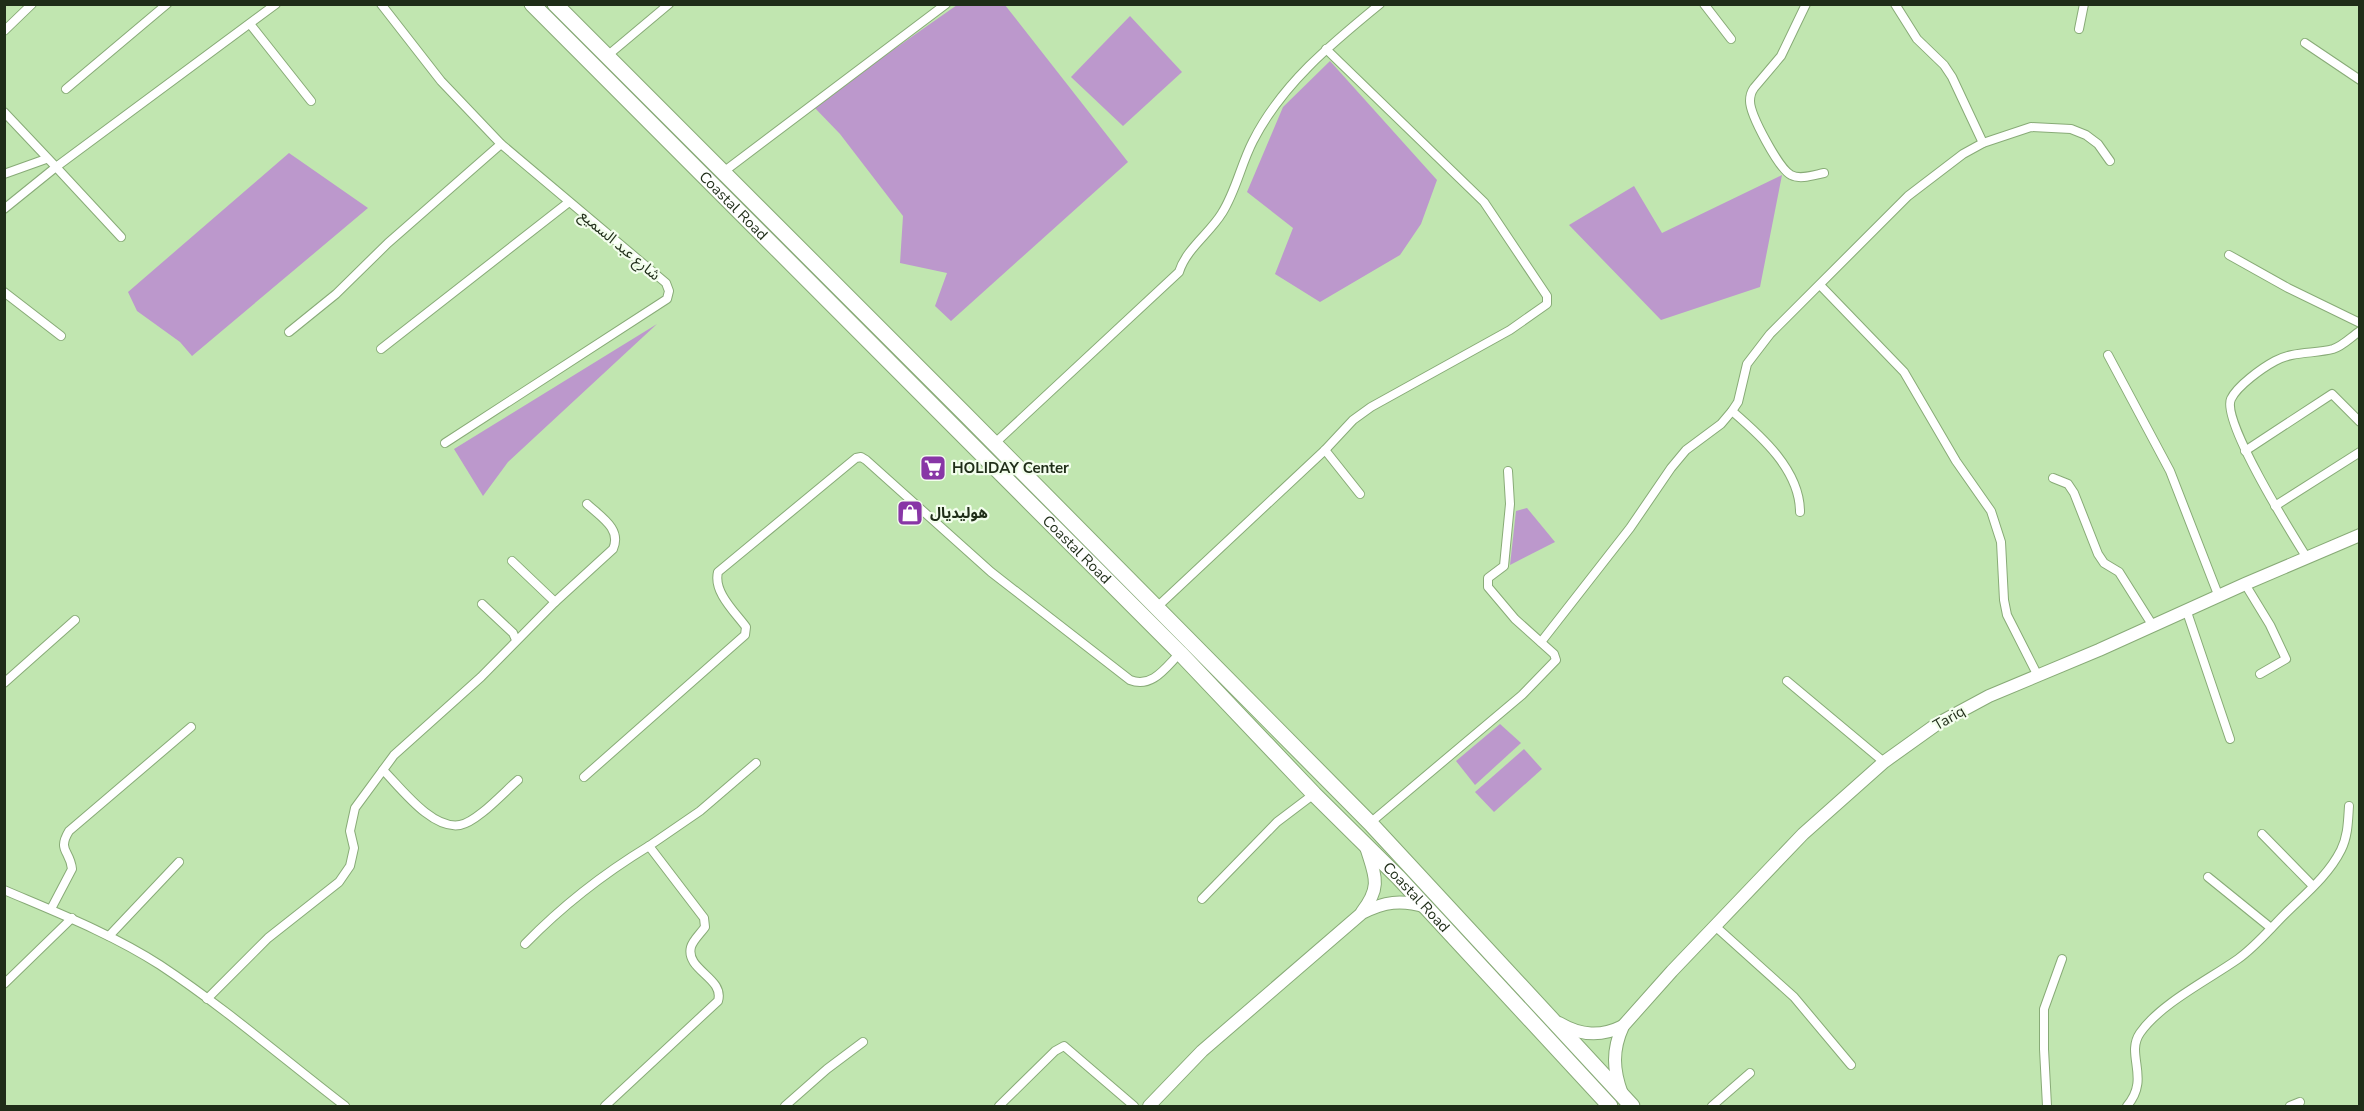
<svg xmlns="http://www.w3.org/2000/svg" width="2364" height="1111" viewBox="0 0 2364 1111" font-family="'Nunito Sans','Noto Sans Arabic',sans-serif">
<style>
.green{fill:#bc98cc}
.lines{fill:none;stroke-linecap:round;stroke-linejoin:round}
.street-casing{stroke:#88ab77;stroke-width:10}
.secondary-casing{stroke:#88ab77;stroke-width:14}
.highway-casing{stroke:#88ab77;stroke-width:17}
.street{stroke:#fff;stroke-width:8}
.secondary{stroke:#fff;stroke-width:12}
.highway{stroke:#fff;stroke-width:15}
.labels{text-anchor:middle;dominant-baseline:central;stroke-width:4.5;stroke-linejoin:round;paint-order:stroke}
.street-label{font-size:15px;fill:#1f2d18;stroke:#f3feed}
.poi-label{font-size:15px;font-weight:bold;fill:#1f2d18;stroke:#f3feed;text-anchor:start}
</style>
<rect width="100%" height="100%" fill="#c1e6b0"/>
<g class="green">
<path d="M957,5H1005L1128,162L951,321L935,306L947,273L900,263L903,216L840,134L813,106Z"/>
<path d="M1130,16L1182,72L1123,126L1071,77Z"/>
<path d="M1330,61L1437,180L1421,224L1400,255L1320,302L1275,274L1293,228L1247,192L1283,107Z"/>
<path d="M289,153L368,208L192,356L180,342L137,311L128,292Z"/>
<path d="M1782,175L1760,287L1661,320L1569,225L1634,186L1662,233Z"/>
<path d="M657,324L508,462L483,496L454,449Z"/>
<path d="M1527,508L1555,542L1510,565L1516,511Z"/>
<path d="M1500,724L1521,743L1475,785L1456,761Z"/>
<path d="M1524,749L1542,769L1494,812L1475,792Z"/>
</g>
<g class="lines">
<defs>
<g id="street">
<path d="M381,4L441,81L501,144L666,283L669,291L667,299L445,443"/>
<path d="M1704,4L1731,39"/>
<path d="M1806,4L1781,56L1754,88C1751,92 1750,96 1750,101C1750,115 1779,169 1791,175C1800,180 1814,175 1824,173"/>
<path d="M1895,4L1917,39L1944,65L1952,77L1983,143"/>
<path d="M250,24L311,101"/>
<path d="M2079,29L2084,4"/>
<path d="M4,31L32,4"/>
<path d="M2305,43L2360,80"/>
<path d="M607,56L669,4"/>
<path d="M66,89L167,4"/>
<path d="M4,112L56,167L276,4"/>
<path d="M722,173L946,4"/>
<path d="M4,174L46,159"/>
<path d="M4,209L56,167L121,237"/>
<path d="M2229,255L2288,288L2360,323"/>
<path d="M1820,285L1904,372L1956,461L1991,511L2001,542L2004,600L2007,615L2038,676"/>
<path d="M4,292L61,336"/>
<path d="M289,332L336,294L388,243L501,144"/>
<path d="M381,349L569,202"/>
<path d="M2108,355L2170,471L2219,597"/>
<path d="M1732,411C1761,436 1800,470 1800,512"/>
<path d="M994,444L1179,272C1186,249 1210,233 1222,213C1236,191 1241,164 1253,141C1282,84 1331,44 1380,4"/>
<path d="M1325,450L1360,494"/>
<path d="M2245,451L2332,394L2360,422"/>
<path d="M2053,478L2068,484L2074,493L2098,554L2104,563L2119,572L2153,626"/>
<path d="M2275,506L2360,452"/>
<path d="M2307,558C2292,534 2221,421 2231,399C2237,386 2262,368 2275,361C2293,351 2314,354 2333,349C2343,346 2351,337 2360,331"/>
<path d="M2245,584L2270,625L2286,659L2260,674"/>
<path d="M555,602L613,549C622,529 601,517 587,504"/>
<path d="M482,604L513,633L516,640"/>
<path d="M1156,608L1325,450L1353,420L1371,407L1510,330L1547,304V296L1484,202L1326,49"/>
<path d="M2187,612L2230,739"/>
<path d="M1541,642L1630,528L1671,468L1686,450L1721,424L1732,411L1738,402L1747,364L1770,334L1908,196L1963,154L1983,143L2031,127L2071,129L2086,135L2098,144L2110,161"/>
<path d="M1787,681L1884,762"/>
<path d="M4,683L75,620"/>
<path d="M383,770C401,788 432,830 460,825C477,822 504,792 518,780"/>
<path d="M584,777L745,635L746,627C735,612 713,592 718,572L856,458L861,457L866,460L991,572L1130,680C1152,689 1166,667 1180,653"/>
<path d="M1370,823L1522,695L1556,660L1554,654L1515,619L1488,587V578L1504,566L1510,504L1508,471"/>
<path d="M2262,834L2313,886"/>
<path d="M2208,877L2271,928"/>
<path d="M4,890C58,913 112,934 160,965C225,1008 284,1059 345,1106"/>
<path d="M1202,899L1277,822L1314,794"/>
<path d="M51,909L72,869C70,850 57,851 69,831L191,727"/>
<path d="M1715,926L1794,997L1851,1065"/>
<path d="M109,936L179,862"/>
<path d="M525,944C562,906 603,874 649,846"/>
<path d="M4,984L72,918"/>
<path d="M207,999L268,938L339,882L350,866L354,848L350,831L355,808L394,755L481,677L555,602L512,561"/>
<path d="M605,1106L718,1001C725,978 685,970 691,947C693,940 701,933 705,927L704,918L649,846L700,811L756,763"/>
<path d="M785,1106L827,1069L863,1042"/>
<path d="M999,1106L1055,1051L1064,1046L1134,1106"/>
<path d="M1712,1106L1750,1073"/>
<path d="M2047,1106L2044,1049V1009L2062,959"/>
<path d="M2127,1106C2151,1078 2125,1055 2140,1033C2160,1004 2208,980 2238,959C2255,947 2269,930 2284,915C2304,895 2328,876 2341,850C2348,836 2348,821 2349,806"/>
<path d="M2290,1106L2300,1102"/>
</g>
<g id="secondary">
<path d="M1362,912C1382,886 1375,876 1366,847"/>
<path d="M1559,1023C1581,1036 1601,1037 1623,1026"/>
<path d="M1622,1094C1613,1070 1612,1050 1623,1026L1672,971L1803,834L1884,762L1937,724L1989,696L2099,650L2245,584L2360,535"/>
<path d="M1149,1106L1202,1051L1362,913C1384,902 1401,899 1426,907"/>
</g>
<g id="highway">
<path id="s1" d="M532,4L1180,653L1314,794L1399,878L1610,1106"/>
<path d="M555,4L965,414L1370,823L1632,1106"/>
</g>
</defs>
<use href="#street" class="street-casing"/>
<use href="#secondary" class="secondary-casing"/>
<use href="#highway" class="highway-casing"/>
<use href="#street" class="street"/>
<use href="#secondary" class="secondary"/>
<use href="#highway" class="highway"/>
</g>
<defs>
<symbol id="supermarket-square" viewBox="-11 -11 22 22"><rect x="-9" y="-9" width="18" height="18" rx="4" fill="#8836a6" stroke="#f3feed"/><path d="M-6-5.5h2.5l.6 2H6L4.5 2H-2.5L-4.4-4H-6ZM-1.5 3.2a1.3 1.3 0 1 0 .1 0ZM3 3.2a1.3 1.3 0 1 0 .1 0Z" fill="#fff"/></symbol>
<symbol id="shop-square" viewBox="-11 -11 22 22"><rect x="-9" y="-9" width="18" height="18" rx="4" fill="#8836a6" stroke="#f3feed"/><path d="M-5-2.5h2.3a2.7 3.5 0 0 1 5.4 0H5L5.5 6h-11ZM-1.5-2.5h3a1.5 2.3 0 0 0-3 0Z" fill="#fff"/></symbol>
</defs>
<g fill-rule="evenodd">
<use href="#supermarket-square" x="918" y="453" width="30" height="30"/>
<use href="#shop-square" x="895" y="498" width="30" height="30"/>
</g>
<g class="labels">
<g class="street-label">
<text stroke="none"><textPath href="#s1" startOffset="285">Coastal Road</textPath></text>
<text transform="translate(620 245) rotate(40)">شارع عبد السميع</text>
<text stroke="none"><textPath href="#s1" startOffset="771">Coastal Road</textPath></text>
<text transform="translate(1949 718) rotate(-30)">Tariq</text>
<text stroke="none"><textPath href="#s1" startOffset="1257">Coastal Road</textPath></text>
</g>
<g class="poi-label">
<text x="952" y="468">HOLIDAY Center</text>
<text x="930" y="513">هوليديال</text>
</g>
</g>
<rect width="2364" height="1111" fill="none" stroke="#1f2d18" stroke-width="12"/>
</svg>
